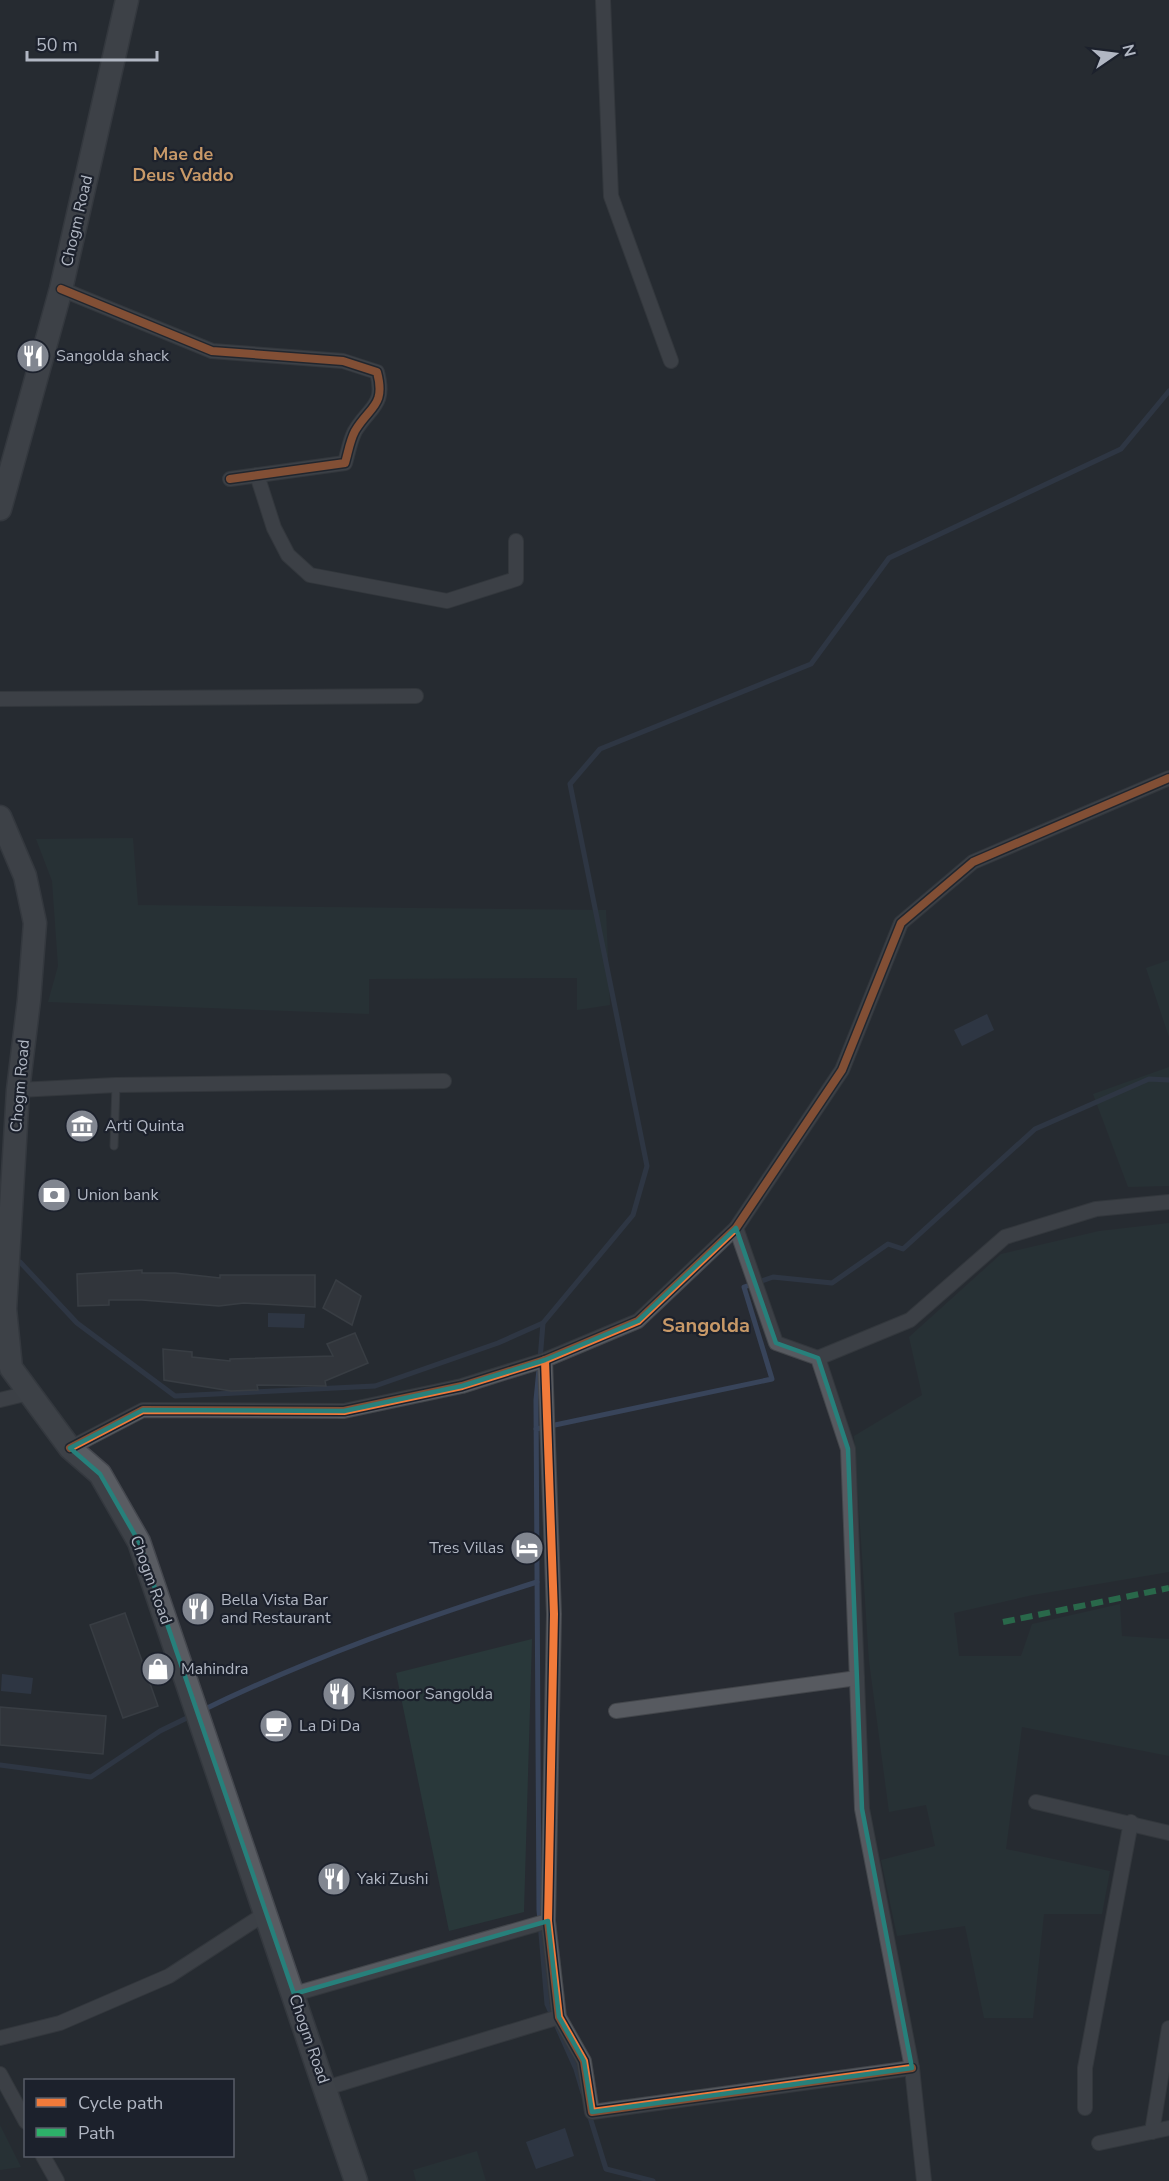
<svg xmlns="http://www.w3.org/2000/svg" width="1169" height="2181" viewBox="0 0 1169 2181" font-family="'Nunito Sans',sans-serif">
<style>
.green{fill:#29383a}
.water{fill:#38445a}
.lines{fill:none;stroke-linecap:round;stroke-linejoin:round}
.stream{stroke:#38445a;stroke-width:5}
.building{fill:#3e4247;stroke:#4f535a;stroke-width:1.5}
.lane-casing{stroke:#43464b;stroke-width:9}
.street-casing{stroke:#43464b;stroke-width:16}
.primary-casing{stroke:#45484f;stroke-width:25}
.lane{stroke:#575a60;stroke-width:7}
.street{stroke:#575a60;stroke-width:14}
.primary{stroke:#595c62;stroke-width:22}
.quiet{stroke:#2db169;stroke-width:6;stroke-dasharray:12 6;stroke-linecap:butt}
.cycleway-casing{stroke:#1c212c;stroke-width:11}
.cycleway{stroke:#f17a3a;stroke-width:8}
.marked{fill:none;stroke:#27807b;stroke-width:4.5;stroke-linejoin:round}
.labels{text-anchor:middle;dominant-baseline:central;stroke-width:4.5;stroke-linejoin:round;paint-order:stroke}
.street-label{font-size:16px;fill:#b1b7c3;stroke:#1c212c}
.poi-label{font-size:16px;fill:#b1b7c3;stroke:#1c212c;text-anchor:start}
.neighbourhood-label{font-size:18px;font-weight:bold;fill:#c89968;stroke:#1c212c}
.quarter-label{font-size:20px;font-weight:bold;fill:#c89968;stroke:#1c212c}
</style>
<rect width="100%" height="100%" fill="#272b32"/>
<g class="green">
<path d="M133,838L138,905L606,910L610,1005L577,1010V978L369,979V1014L48,1002L58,966L52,881L36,839Z"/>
<path d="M1169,960V1037L1146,968Z"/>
<path d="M1169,1067V1186L1128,1187L1093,1094Z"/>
<path d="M1169,1223V1572L1033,1595L954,1613L959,1656H1021L1032,1624L1120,1604L1122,1636L1169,1639V1756L1022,1727L1006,1849L1110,1871L1102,1914H1044L1033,2018H984L965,1926L897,1936L881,1860L935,1846L926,1805L889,1812L869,1661L854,1436L922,1395L909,1337L1001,1254L1099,1231Z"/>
<path d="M532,1639L524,1912L449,1931L396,1673Z"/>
<path d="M0,2125L21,2167L0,2170Z"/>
<path d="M477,2151L486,2181H416L413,2170Z"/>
</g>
<g class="water">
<path d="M987,1014L994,1030L962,1046L954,1030Z"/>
<path d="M268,1313L305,1314L304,1328L268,1327Z"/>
<path d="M2,1674L33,1678L31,1694L1,1691Z"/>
<path d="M565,2128L574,2156L536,2169L526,2142Z"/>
</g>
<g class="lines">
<g class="stream">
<path d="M15,1260L20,1262L77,1323L175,1396L375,1386L498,1343L543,1323L633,1215L647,1166L570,784L600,749L811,664L889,558L1121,449L1169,391"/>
<path d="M540,1360L543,1323"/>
<path d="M539,1369L536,1400L539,1910L547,2004L576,2069L583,2093"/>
<path d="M536,1429L772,1379L744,1287L773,1277L832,1283L888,1244L903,1249L1035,1129L1149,1079L1169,1080"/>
<path d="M201,1711C309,1658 423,1618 537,1582"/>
<path d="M0,1765L91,1777L160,1731L193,1715"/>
<path d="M589,2114L606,2169L653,2181"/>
</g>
</g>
<g class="building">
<path d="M142,1270V1273H175L220,1278V1275H315V1307L244,1303L219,1306L142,1300H109V1305L78,1306L77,1274Z"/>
<path d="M336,1280L361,1296L352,1325L323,1308Z"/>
<path d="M355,1333L368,1363L325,1381L326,1386L257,1385L258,1390L231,1391L164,1380L163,1349L192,1352V1357L230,1361V1359L333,1356L327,1344Z"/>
<path d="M125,1613L158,1706L123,1718L90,1625Z"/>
<path d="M0,1707L106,1716L103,1754L0,1745Z"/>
</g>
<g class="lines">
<defs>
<path id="lane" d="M114,1146L116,1085"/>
<g id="street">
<path d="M603,0L611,196L671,361"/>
<path d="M61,289L212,351L343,361L377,372C386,406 370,406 355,431C350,440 348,453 345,463L230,479"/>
<path d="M257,475L274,528L288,555L310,575L447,601L516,579V541"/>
<path d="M0,699L416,696"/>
<path d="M18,1090L116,1085L444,1081"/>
<path d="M736,1228L776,1343L818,1358L848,1449L862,1809L912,2068L924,2181"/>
<path d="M818,1358L910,1320L1005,1237L1096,1209L1169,1202"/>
<path d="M545,1360L554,1614L548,1921L559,2017L584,2061L592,2112L912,2068"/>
<path d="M0,1400L29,1393"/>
<path d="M70,1448L143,1410L344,1411L462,1386L545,1360L638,1321L736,1228L842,1070L901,923L973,862L1169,778"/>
<path d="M616,1711L857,1678"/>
<path d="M1036,1802L1169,1833"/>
<path d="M294,1994L548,1921"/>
<path d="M0,2038L60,2023L169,1976L266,1913"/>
<path d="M0,2074L26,2122"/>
<path d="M326,2088L559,2017"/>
<path d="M1085,2108V2068L1131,1822"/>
<path d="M1152,2132L1169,2028"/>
<path d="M1099,2143L1169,2128"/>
<path d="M43,2156L57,2181"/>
</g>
<g id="primary">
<path d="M0,509L61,289L127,0"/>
<path d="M0,817L25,876L35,923L29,1000L18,1090L5,1309L11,1368L70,1448L100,1474L139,1542L356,2181"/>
</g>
</defs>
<use href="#lane" class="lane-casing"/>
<use href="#street" class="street-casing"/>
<use href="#primary" class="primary-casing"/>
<use href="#lane" class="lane"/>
<use href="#street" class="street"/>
<use href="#primary" class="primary"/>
<path class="quiet" d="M1003,1622L1169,1588"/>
<defs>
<g id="cycleway">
<path d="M61,289L212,351L343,361L377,372C386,406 370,406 355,431C350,440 348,453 345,463L230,479"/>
<path d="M545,1360L554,1614L548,1921L559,2017L584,2061L592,2112L912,2068"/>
<path d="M70,1448L143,1410L344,1411L462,1386L545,1360L638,1321L736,1228L842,1070L901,923L973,862L1169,778"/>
</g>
</defs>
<use href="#cycleway" class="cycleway-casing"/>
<use href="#cycleway" class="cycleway"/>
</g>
<path d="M0 0H1169V2181H0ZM736,1228L776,1343L818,1358L848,1449L862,1809L912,2068L592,2112L584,2061L559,2017L548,1921L294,1994L139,1542L100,1474L70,1448L143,1410L344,1411L462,1386L545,1360L638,1321Z" fill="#272b32" fill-opacity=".55" fill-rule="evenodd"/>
<path class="marked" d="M736,1228L776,1343L818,1358L848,1449L862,1809L912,2068L592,2112L584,2061L559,2017L548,1921L294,1994L139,1542L100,1474L70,1448L143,1410L344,1411L462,1386L545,1360L638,1321Z"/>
<defs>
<symbol id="restaurant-disc" viewBox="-11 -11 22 22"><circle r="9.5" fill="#818690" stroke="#1c212c"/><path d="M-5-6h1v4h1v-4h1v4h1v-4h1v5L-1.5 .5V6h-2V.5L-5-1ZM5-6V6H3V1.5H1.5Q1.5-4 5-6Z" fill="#fff"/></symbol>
<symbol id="museum-disc" viewBox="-11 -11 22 22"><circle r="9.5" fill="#818690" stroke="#1c212c"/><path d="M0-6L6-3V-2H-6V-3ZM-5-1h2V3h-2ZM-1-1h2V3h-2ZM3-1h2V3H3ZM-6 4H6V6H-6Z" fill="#fff"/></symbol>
<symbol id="bank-disc" viewBox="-11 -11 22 22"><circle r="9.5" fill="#818690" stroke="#1c212c"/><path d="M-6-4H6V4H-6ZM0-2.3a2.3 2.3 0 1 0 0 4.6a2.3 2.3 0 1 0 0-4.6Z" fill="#fff"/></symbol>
<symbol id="hotel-disc" viewBox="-11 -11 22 22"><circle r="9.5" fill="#818690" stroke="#1c212c"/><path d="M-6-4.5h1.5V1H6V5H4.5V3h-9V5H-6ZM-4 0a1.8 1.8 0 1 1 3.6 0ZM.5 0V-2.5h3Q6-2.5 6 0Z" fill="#fff"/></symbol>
<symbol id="shop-disc" viewBox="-11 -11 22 22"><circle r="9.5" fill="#818690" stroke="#1c212c"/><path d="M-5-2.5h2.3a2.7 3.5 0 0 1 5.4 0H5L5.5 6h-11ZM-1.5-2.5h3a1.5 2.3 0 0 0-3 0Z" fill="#fff"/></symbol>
<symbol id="cafe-disc" viewBox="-11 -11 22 22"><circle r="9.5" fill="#818690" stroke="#1c212c"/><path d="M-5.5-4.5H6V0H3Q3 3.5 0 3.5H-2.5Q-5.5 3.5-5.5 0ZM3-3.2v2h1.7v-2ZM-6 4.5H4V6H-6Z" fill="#fff"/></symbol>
</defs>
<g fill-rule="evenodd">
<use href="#restaurant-disc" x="14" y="337" width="38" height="38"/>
<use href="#museum-disc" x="63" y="1107" width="38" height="38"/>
<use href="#bank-disc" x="35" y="1176" width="38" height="38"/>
<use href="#hotel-disc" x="508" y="1529" width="38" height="38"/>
<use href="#restaurant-disc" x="179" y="1590" width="38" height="38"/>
<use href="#shop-disc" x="139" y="1650" width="38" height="38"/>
<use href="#restaurant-disc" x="320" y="1675" width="38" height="38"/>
<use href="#cafe-disc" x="257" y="1707" width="38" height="38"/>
<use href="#restaurant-disc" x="315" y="1860" width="38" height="38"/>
</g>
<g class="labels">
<g class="street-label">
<text transform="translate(77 221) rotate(-77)">Chogm Road</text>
<text transform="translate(20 1086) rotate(-85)">Chogm Road</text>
<text transform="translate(151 1580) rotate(70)">Chogm Road</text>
<text transform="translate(309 2039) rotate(71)">Chogm Road</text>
</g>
<g class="poi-label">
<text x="56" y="356">Sangolda shack</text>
<text x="105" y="1126">Arti Quinta</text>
<text x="77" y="1195">Union bank</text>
<text x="504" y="1548" text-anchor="end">Tres Villas</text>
<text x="221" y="1600">Bella Vista Bar<tspan x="221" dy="18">and Restaurant</tspan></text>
<text x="181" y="1669">Mahindra</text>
<text x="362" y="1694">Kismoor Sangolda</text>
<text x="299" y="1726">La Di Da</text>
<text x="357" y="1879">Yaki Zushi</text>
</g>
<g class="neighbourhood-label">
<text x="183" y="154">Mae de<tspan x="183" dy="21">Deus Vaddo</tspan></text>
</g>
<g class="quarter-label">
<text x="706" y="1325">Sangolda</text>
</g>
</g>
<rect x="24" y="2079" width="210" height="78" fill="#1c212c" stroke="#585d68" stroke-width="1.5"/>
<rect x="36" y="2098" width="30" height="9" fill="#f17a3a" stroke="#585d68" stroke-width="1.5"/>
<text x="78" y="2109" font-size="18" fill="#b1b7c3">Cycle path</text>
<rect x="36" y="2128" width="30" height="9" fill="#2db169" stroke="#585d68" stroke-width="1.5"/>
<text x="78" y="2139" font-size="18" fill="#b1b7c3">Path</text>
<g transform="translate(1115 54) rotate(76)" stroke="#1c212c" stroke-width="4.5" paint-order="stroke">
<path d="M0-4.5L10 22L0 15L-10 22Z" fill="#b1b7c3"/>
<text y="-9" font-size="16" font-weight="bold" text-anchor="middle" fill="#b1b7c3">N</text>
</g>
<path d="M27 51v9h130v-9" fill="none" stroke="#b1b7c3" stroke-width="3"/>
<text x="36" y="51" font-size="18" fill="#b1b7c3" stroke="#1c212c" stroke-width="4.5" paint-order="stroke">50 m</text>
</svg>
